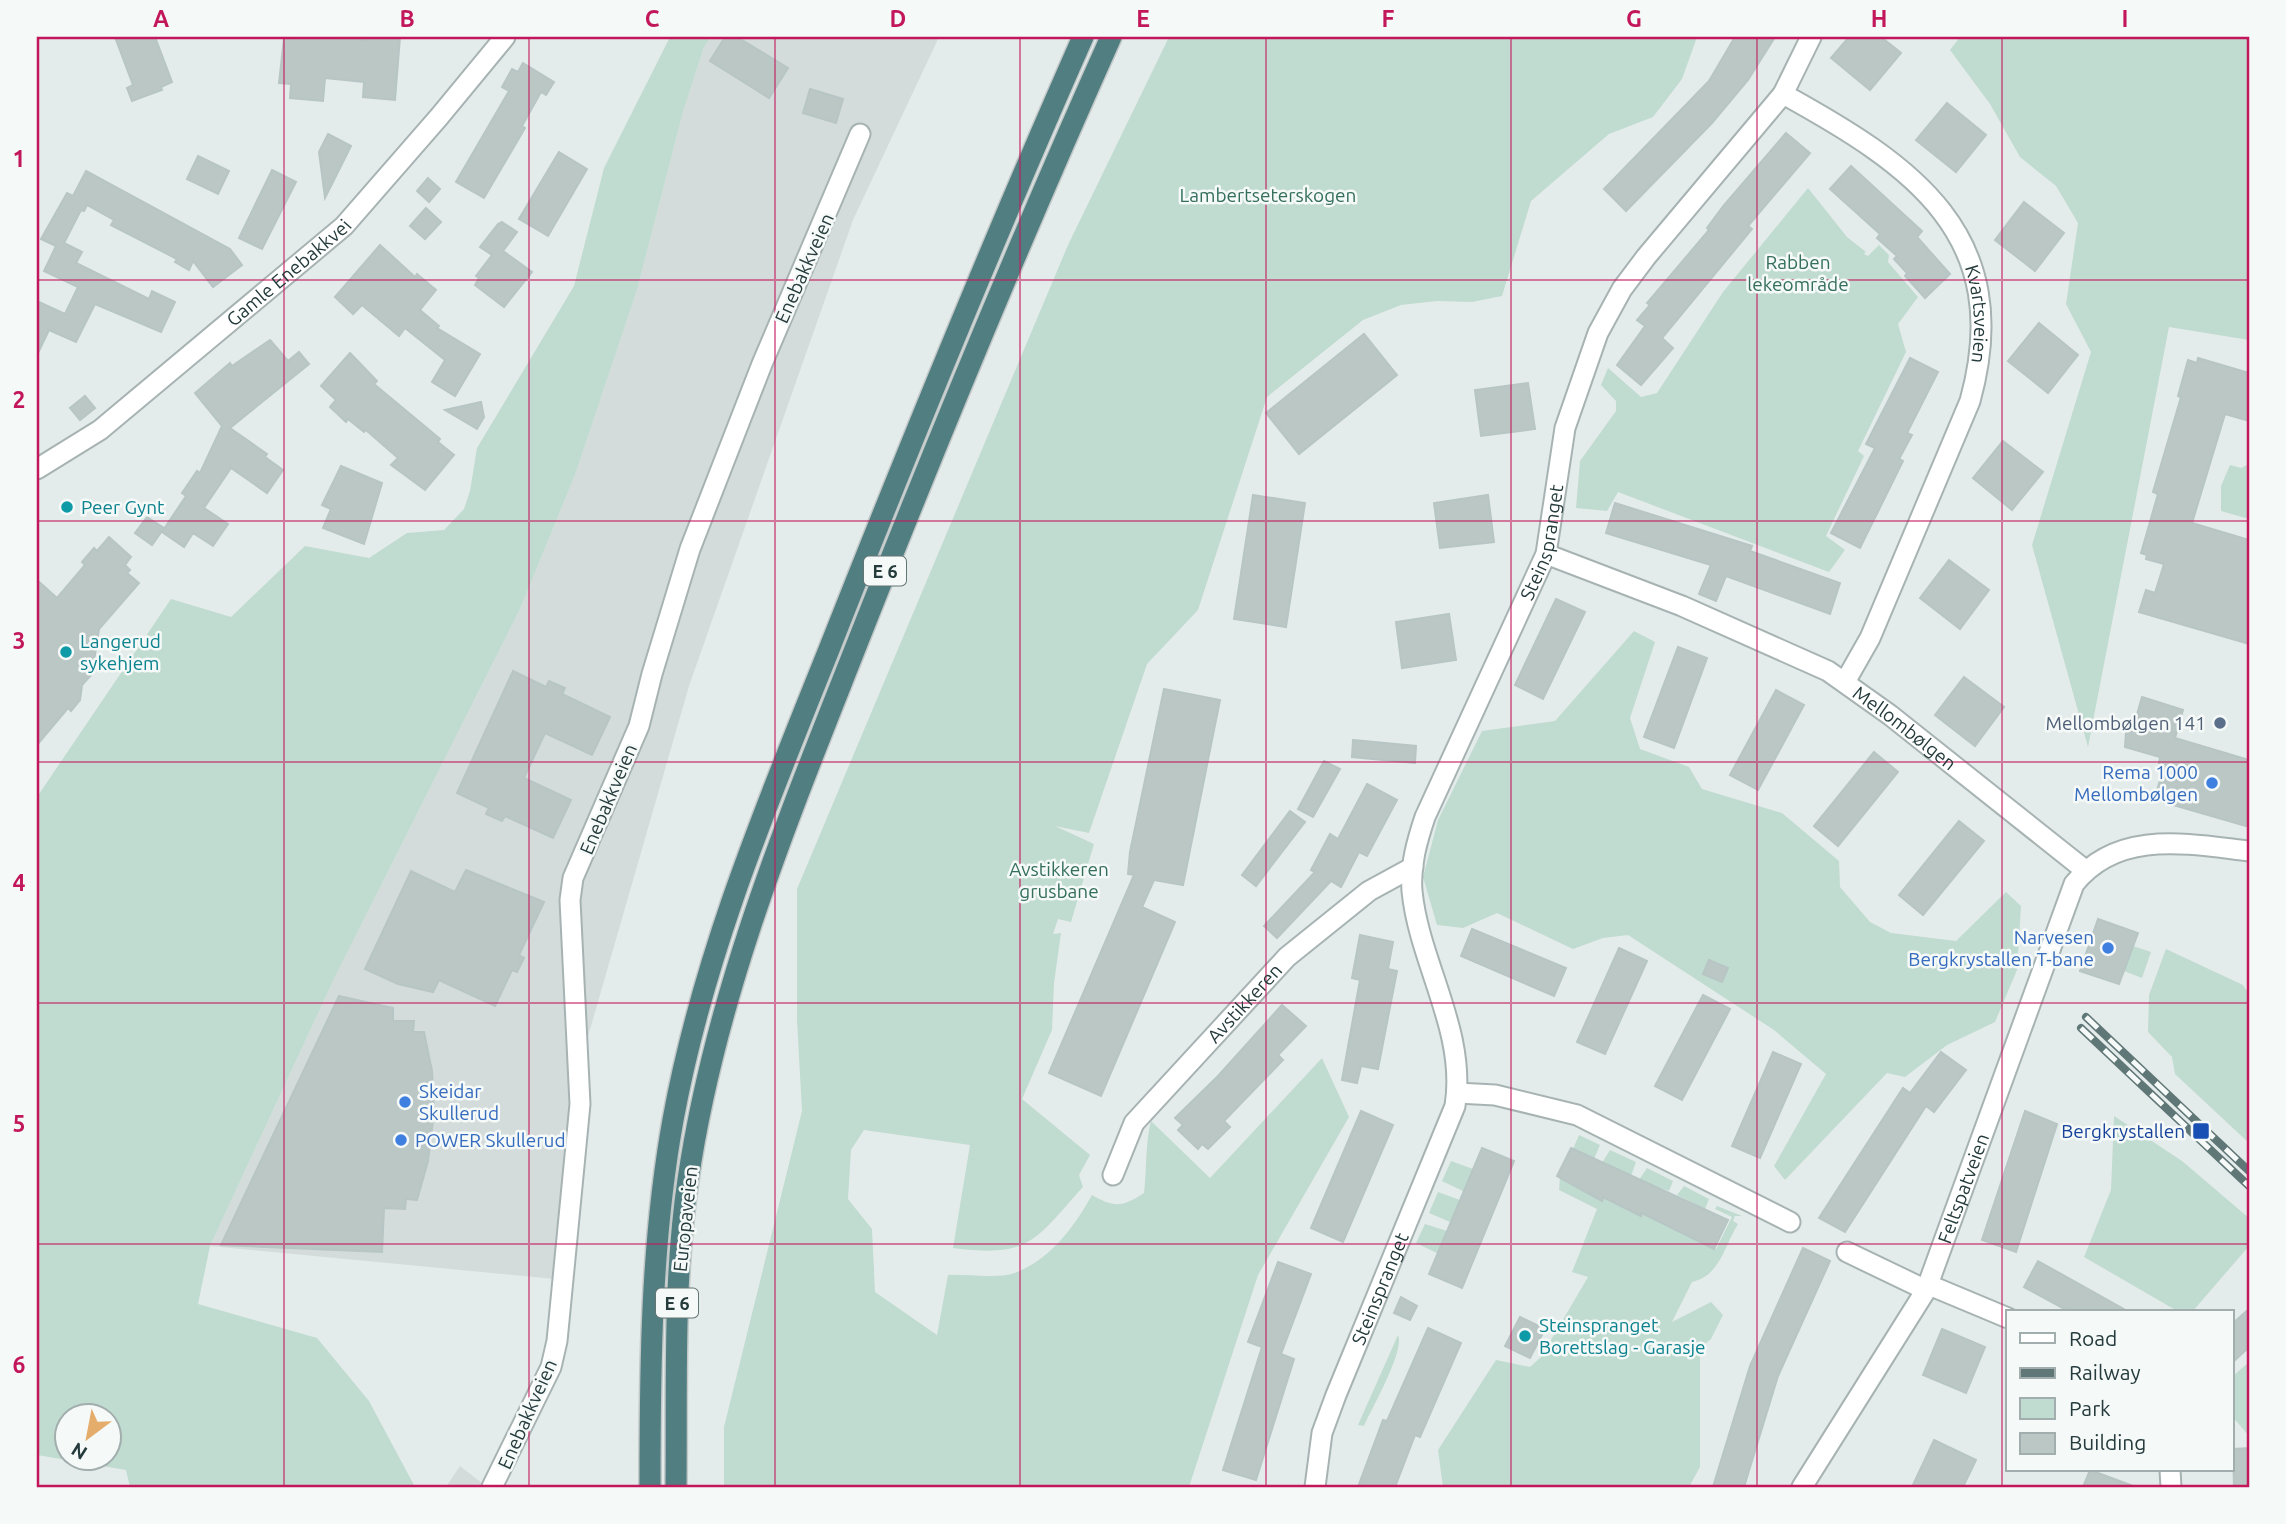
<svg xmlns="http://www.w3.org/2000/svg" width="2286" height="1524" viewBox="0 0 2286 1524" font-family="Ubuntu,sans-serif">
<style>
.built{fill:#d3dcda}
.green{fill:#c0dbcf;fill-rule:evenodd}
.building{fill:#bac7c5;stroke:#b7c5c4;stroke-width:2}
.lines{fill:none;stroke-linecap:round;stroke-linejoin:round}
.minor-casing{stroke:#a7b3b3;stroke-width:23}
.trunk-casing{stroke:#c2c8c8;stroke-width:24}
.minor{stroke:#fff;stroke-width:19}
.trunk{stroke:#517e81;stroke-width:21}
.rail-casing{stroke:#607777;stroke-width:8}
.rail{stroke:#f5f9f8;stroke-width:5;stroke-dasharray:16;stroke-linecap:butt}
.grid{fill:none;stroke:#c2185b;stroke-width:2;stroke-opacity:0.55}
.culture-dot{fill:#0f9aa8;stroke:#f5f9f8;stroke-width:2.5}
.service-dot{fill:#5c6f8a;stroke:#f5f9f8;stroke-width:2.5}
.shop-dot{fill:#3f7fe0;stroke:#f5f9f8;stroke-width:2.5}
.transit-dot{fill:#1a4fb4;stroke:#f5f9f8;stroke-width:2.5}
.labels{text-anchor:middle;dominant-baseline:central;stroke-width:5;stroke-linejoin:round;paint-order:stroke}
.shield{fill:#f5f9f8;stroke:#637474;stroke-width:2}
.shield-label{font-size:18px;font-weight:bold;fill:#253b3c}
.park-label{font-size:19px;fill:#346f5c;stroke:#f5f9f8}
.street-label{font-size:19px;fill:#253b3c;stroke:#f5f9f8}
.culture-label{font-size:19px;fill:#0d838f;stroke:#f5f9f8;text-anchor:start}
.service-label{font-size:19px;fill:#4e5e75;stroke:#f5f9f8;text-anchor:end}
.shop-label{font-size:19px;fill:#366cbe;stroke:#f5f9f8;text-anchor:end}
.transit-label{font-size:19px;fill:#164399;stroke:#f5f9f8;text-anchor:end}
.neatline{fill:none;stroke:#c2185b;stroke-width:2.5}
.grid-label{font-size:23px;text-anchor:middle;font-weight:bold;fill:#c2185b}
</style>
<rect width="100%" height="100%" fill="#e4eceb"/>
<g class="built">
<path d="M711,37H939L853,220L689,686L587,1040L565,1280L210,1246L333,981L520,609L575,475L637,290L683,112L704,47Z"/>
<path d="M460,1466L487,1487H446Z"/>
</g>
<g class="green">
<path d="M670,37H711L704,47L683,112L637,290L575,475L520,609L333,981L210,1246L198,1304L317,1338L369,1401L415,1487H130L126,1470L37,1455V797L171,599L231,617L305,546L369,558L407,533L444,530L464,509L470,491L477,448L574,286L604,168ZM66,1416H108V1458H66Z"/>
<path d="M1169,37H1697L1682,79L1653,117L1609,134L1531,201L1502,296L1472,302L1437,301L1401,305L1363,320L1267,397L1198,610L1147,664L1089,833L1055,826L1094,844L1071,922L1058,919L1053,934L1061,933L1054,983L1052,1030L1022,1099L1090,1155L1079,1175L1083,1187C1034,1241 1030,1258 953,1248L970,1145L864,1130L851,1150L848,1199L872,1229L875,1292L937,1335L948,1275C968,1274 997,1279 1015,1273C1051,1259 1074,1227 1092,1195C1114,1208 1123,1207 1144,1193C1147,1169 1145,1144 1151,1121L1210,1178L1322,1058L1349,1117L1258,1275L1189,1487H724V1427L802,1111L797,1020V889L1068,245Z"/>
<path d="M1960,37H2249V340L2169,327L2088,747L2032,545L2091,352L2066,304L2078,223L2056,186L2020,157L1990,104L1950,50Z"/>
<path d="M1808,188L1847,237L1866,252L1864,254L1868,256L1879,245L1889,255L1888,262L1918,297L1898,324L1906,352L1858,451L1864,456L1826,536L1845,550L1829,572L1618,492L1607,511L1576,508L1580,461L1616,411V401L1601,385L1608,368L1641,397L1657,393L1723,292Z"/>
<path d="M2249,464V519L2221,511V486L2230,465L2241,468Z"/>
<path d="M1634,631L1655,642L1630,718L1640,749L1689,767L1702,789L1782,813L1839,861L1840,887L1870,922L1891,933L1956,941L2006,892L2021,906L2017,970L1995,1022L1947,1045L1905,1077L1887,1073L1785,1180L1774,1166L1826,1074L1774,1030L1628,935L1603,938L1573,949L1497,913L1463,928L1437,925L1423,877L1438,820L1482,731L1555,721Z"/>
<path d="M2133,946L2151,952L2142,978L2124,971Z"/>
<path d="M2166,949L2243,985L2249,994V1143L2175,1074L2172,1057L2148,1032L2149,995Z"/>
<path d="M2114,1116L2182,1161L2249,1218V1246L2192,1312H2179L2084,1257L2111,1190Z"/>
<path d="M1579,1135L1600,1145L1594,1159L1573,1149Z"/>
<path d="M1610,1150L1636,1162L1631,1176L1602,1163Z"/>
<path d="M1451,1161L1473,1169L1463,1191L1442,1181Z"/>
<path d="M1647,1168L1673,1181L1669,1191L1639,1180Z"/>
<path d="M1560,1177L1602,1200L1603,1197L1640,1215L1642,1213L1716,1249L1732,1217L1715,1209L1717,1206L1742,1216H1735L1733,1221L1738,1224C1724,1246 1721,1275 1692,1282L1672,1322L1711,1302L1723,1315L1711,1339L1700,1348V1467L1689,1487H1443L1438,1450L1496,1360L1530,1367L1541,1357L1588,1277L1572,1272L1597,1209L1559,1190Z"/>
<path d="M1684,1186L1709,1199L1705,1209L1677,1195Z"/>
<path d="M1438,1192L1460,1200L1450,1222L1429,1213Z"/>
<path d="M1425,1224L1447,1231L1437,1253L1416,1243Z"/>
<path d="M1398,1335C1405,1351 1372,1408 1364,1426L1358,1425Z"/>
<path d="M2249,1362V1436L2232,1416V1377Z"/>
</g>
<g class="building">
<path d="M115,37H155L172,82L161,87L162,90L132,101L127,88L133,85Z"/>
<path d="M293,37L367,40V37H400L395,100L363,97L364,82L325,78L323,101L290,98L291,84L279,83L284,38L293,39Z"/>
<path d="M725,37H737L788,68L769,98L710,61Z"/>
<path d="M1735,37H1775L1748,80L1712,123L1626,211L1604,189L1709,81Z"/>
<path d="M1849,37H1881L1901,53L1870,90L1831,58Z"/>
<path d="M523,63L554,82L546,95L541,92L522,126L525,128L484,198L456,182L509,91L502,87L512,69L518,72Z"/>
<path d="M810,89L843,99L836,123L803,113Z"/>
<path d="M1947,103L1986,135L1956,172L1916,140Z"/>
<path d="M1786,133L1810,153L1748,226L1752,229L1662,338L1673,348L1641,385L1617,365L1645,326L1637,320L1650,305L1647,303L1709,230L1707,228L1724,205Z"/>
<path d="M328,134L351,146L325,198L319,152Z"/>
<path d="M559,152L587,169L548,236L519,219Z"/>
<path d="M198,156L229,171L218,194L187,179Z"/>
<path d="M1851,166L1922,231L1917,237L1950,274L1925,298L1905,276L1907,273L1894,259L1897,256L1877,238L1880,234L1830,189Z"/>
<path d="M272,170L296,182L262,249L239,238Z"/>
<path d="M86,171L230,249L242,265L213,287L193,261L189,270L175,262L177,259L111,225L114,220L87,205L84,211L81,210L64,243L82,252L76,263L149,299L152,291L175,302L161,332L95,304L76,342L49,330L37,355V301L65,314L78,287L44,271L56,246L41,239L67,193L73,196Z"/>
<path d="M428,178L440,189L429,202L417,191Z"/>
<path d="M2024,202L2064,233L2035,271L1995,240Z"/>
<path d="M426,208L441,222L425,239L410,226Z"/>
<path d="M502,222L517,232L503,251L532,272L504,307L475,285L479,278L476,276L492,255L480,247L498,224Z"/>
<path d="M380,245L415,277L417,274L436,290L420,310L439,326L437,328L480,354L455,396L432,382L445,360L405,328L399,336L362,305L353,314L335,297Z"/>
<path d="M2039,323L2078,355L2048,393L2008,361Z"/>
<path d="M1364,334L1397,375L1299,454L1266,413Z"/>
<path d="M270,340L288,361L299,352L309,364L230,428L267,454L265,457L283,470L267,493L231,468L204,508L228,524L213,546L193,533L184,547L162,532L186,496L182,493L197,471L200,473L222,426L195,393L230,363L232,366Z"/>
<path d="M350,353L377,381L374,384L440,439L438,442L454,455L425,490L391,465L398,458L366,430L364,432L348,419L346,422L330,407L336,400L321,386Z"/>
<path d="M1910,358L1938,372L1907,433L1912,435L1899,459L1903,461L1860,548L1831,533L1875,448L1866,444Z"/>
<path d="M2198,358L2249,373V421L2225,414L2192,523L2249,540V644L2139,612L2146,590L2155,593L2164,564L2146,559L2147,555L2141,553L2158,494L2153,492L2181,397L2178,396L2188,360L2197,363Z"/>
<path d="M1528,383L1535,429L1481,436L1475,390Z"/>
<path d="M85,396L95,408L80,420L70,408Z"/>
<path d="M481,402L484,417L477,429L445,410Z"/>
<path d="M2003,441L2043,472L2012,510L1973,478Z"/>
<path d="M341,466L382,483L364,544L323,528L331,509L322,505Z"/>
<path d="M1253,495L1305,503L1286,627L1234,619Z"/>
<path d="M1488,495L1494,542L1440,548L1434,503Z"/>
<path d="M1615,503L1752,546L1750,551L1840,583L1830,614L1726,576L1716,601L1699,594L1711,565L1606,533Z"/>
<path d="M147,517L164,528L152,545L135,533Z"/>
<path d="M109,537L131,557L125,565L130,570L127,573L139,583L99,629L92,674L82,685L80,700L71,711L68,708L37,745V580L57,598L85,565L82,562L94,548L97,551Z"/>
<path d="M1949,560L1989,590L1960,629L1920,598Z"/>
<path d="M1556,599L1585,612L1543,699L1515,685Z"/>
<path d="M1449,614L1456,660L1402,668L1396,622Z"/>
<path d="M1678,647L1707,658L1674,748L1644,737Z"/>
<path d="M513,671L546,687L549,681L565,688L562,694L610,717L592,755L545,733L524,778L571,800L553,838L505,816L502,821L486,814L489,808L457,793Z"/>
<path d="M1964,677L2004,707L1975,746L1935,715Z"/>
<path d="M1164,689L1220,700L1183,885L1154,880L1142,907L1175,922L1101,1096L1049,1073L1134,875L1128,874L1130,852Z"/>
<path d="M1776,690L1804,705L1758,790L1730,775Z"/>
<path d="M2142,697L2183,710L2175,738L2249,760V827L2163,802L2166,792L2157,790L2165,765L2159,763L2160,757L2125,747L2126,732H2132Z"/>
<path d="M1353,740L1416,746L1415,763L1352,757Z"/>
<path d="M1874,752L1898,772L1838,846L1814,826Z"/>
<path d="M1324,761L1340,769L1313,817L1298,809Z"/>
<path d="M1367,784L1397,800L1367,856L1359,852L1341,887L1331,881L1277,938L1264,926L1315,872L1311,870L1330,834L1338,839Z"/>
<path d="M1290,811L1305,822L1256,886L1242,875Z"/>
<path d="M1959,821L1984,841L1923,915L1899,895Z"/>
<path d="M466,870L544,902L519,955L524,958L517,972L512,970L495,1006L439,980L433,992L398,984L365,969L411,871L455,892Z"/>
<path d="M2098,919L2138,933L2119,984L2080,971Z"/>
<path d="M1472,929L1566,968L1554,996L1461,956Z"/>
<path d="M1360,935L1393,942L1388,969L1397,971L1378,1069L1361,1066L1357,1083L1342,1080L1360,980L1352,978Z"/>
<path d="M1619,948L1647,961L1605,1054L1577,1042Z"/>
<path d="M1709,960L1728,968L1722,982L1703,974Z"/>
<path d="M1703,995L1730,1009L1682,1100L1655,1086Z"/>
<path d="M339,996L393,1008V1021H414L413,1032H424L432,1071L434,1112L428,1161L417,1200L406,1199L405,1209L384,1208L382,1252L221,1245Z"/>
<path d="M1282,1005L1306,1026L1278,1055L1283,1060L1224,1121L1230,1127L1208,1149L1202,1144L1198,1149L1178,1130L1183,1125L1175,1118L1218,1076Z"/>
<path d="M1773,1052L1801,1064L1760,1158L1732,1146Z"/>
<path d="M1941,1052L1966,1070L1934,1112L1926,1106L1845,1232L1819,1218L1903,1088L1910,1093Z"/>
<path d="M1361,1111L1393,1125L1343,1242L1311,1228Z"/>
<path d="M2025,1111L2057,1124L2016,1252L1982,1240Z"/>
<path d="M1482,1148L1514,1161L1462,1288L1429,1274Z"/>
<path d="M1571,1148L1728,1220L1714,1249L1642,1213L1641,1216L1603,1197L1602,1201L1557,1176Z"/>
<path d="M1803,1248L1830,1261L1778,1376L1744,1487H1713L1750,1366Z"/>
<path d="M2038,1261L2129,1312H2070L2024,1287Z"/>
<path d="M1278,1262L1311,1274L1281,1354L1294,1359L1256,1480L1223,1470L1262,1347L1248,1342Z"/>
<path d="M1401,1297L1417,1306L1410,1320L1394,1313Z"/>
<path d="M2249,1309V1347L2232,1363V1324Z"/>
<path d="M1520,1317L1545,1329L1530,1358L1505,1346Z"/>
<path d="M1428,1328L1461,1343L1420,1437L1415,1435L1395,1487H1358L1383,1420L1387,1421Z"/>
<path d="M1942,1329L1985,1347L1966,1393L1923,1375Z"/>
<path d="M1934,1440L1976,1460L1963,1487H1912Z"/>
<path d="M2249,1448V1487H2234L2233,1449Z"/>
<path d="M2090,1470L2133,1486L2132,1487H2083Z"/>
</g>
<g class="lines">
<defs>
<g id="minor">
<path id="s1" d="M1783,94C1912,165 2016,235 1970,401L1870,638L1845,682"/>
<path id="s2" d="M37,469L100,430L344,226L439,117L505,37"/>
<path id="s3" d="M1546,554L1682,606L1828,671L1890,715L2085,870"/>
<path d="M1457,1093L1495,1095L1577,1115L1790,1222"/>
<path id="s4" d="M1113,1175L1134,1123L1287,957L1369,891L1413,867"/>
<path d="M1847,1252L1926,1290"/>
<path d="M1929,1285L2008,1318"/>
<path d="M2170,1470L2171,1487"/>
<path d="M492,1487L551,1367L557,1341L580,1104L570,900L573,878L639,726L652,674L690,549L762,364L860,134"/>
<path id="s5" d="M1315,1487L1322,1433L1336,1395L1455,1106C1467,1031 1419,963 1412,891C1410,865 1417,841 1425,817L1546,554L1565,428L1598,333L1622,289L1646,257L1783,94L1811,37"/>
<path id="s6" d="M1802,1487L1926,1290L2074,884C2118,829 2188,844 2249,851"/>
</g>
<g id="trunk">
<path d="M650,1487C650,1364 651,1242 673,1120C703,955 768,802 830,647C911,442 994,238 1083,37"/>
<path d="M676,1487C677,1385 673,1281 688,1180C715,996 785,826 853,654C935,446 1020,240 1111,37"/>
</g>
</defs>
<use href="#minor" class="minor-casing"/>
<use href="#trunk" class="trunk-casing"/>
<use href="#minor" class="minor"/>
<use href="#trunk" class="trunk"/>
<defs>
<g id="rail">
<path d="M2086,1017L2249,1171"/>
<path d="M2081,1028L2249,1186"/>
</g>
</defs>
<use href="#rail" class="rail-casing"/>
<use href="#rail" class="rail"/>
</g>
<path class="grid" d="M284,37V1487M529,37V1487M775,37V1487M1020,37V1487M1266,37V1487M1511,37V1487M1757,37V1487M2002,37V1487M37,280H2249M37,521H2249M37,762H2249M37,1003H2249M37,1244H2249"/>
<g class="culture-dot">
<circle cx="67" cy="507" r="7"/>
<circle cx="66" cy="652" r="7"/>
<circle cx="1525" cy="1336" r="7"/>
</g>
<circle class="service-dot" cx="2220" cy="723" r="7"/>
<g class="shop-dot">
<circle cx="2212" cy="783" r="7"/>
<circle cx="2108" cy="948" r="7"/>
<circle cx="405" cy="1102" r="7"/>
<circle cx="401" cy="1140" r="7"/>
</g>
<rect class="transit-dot" x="2192" y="1122" width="18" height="18" rx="3.5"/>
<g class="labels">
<g class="shield">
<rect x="864" y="556.5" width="42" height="29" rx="5"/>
<rect x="656" y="1288.5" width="42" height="29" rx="5"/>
</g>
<g class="shield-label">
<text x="885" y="571">E 6</text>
<text x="677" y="1303">E 6</text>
</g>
<g class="park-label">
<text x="1268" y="195">Lambertseterskogen</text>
<text x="1798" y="262">Rabben<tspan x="1798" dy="22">lekeområde</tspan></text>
<text x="1059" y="869">Avstikkeren<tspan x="1059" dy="22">grusbane</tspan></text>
</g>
<g class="street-label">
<text transform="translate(804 268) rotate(-66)">Enebakkveien</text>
<text stroke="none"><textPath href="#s2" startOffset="320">Gamle Enebakkvei</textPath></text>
<text stroke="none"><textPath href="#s1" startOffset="310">Kvartsveien</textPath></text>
<text stroke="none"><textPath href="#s5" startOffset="1004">Steinspranget</textPath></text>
<text stroke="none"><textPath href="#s3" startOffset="401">Mellombølgen</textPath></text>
<text transform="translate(608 799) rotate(-67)">Enebakkveien</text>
<text stroke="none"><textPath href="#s4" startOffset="219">Avstikkeren</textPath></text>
<text stroke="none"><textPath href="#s6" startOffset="341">Feltspatveien</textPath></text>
<text transform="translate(685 1219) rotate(-84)">Europaveien</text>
<text stroke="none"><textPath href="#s5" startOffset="210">Steinspranget</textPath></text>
<text transform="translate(527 1414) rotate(-66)">Enebakkveien</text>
</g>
<g class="culture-label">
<text x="81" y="507">Peer Gynt</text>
<text x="80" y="641">Langerud<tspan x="80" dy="22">sykehjem</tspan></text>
<text x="1539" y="1325">Steinspranget<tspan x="1539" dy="22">Borettslag - Garasje</tspan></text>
</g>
<g class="service-label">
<text x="2206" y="723">Mellombølgen 141</text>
</g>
<g class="shop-label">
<text x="2198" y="772">Rema 1000<tspan x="2198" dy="22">Mellombølgen</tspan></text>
<text x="2094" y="937">Narvesen<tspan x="2094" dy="22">Bergkrystallen T-bane</tspan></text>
<text x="419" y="1091" text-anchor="start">Skeidar<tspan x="419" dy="22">Skullerud</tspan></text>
<text x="415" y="1140" text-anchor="start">POWER Skullerud</text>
</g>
<g class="transit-label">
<text x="2185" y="1131">Bergkrystallen</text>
</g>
</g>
<rect width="2286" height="1524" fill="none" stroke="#f5f9f8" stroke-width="77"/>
<rect x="2006" y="1310" width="228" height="161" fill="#f5f9f8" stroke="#a2adad" stroke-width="2"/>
<rect x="2020" y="1333" width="35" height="10" fill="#ffffff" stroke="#a2adad" stroke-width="2"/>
<text x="2069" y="1346" font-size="21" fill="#253b3c">Road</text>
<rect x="2020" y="1368" width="35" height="10" fill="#607777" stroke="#a2adad" stroke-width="2"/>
<text x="2069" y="1380" font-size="21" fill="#253b3c">Railway</text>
<rect x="2020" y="1398" width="35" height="21" fill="#c0dbcf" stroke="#a2adad" stroke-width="2"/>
<text x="2069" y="1416" font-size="21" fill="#253b3c">Park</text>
<rect x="2020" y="1433" width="35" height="21" fill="#bac7c5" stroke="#a2adad" stroke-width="2"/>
<text x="2069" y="1450" font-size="21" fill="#253b3c">Building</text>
<g transform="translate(88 1437) rotate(212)"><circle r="33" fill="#f5f9f8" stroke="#a2adad" stroke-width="2"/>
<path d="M0-5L12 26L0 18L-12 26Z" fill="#e4ad6b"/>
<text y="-10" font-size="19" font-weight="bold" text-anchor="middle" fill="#253b3c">N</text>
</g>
<rect x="38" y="38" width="2210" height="1448" class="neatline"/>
<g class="grid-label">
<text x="161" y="27">A</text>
<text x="407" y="27">B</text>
<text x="652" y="27">C</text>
<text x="898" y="27">D</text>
<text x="1143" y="27">E</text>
<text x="1388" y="27">F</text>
<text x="1634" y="27">G</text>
<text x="1879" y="27">H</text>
<text x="2125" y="27">I</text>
<text x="19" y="167">1</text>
<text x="19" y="408">2</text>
<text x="19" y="649">3</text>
<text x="19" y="891">4</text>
<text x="19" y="1132">5</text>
<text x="19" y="1373">6</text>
</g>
</svg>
